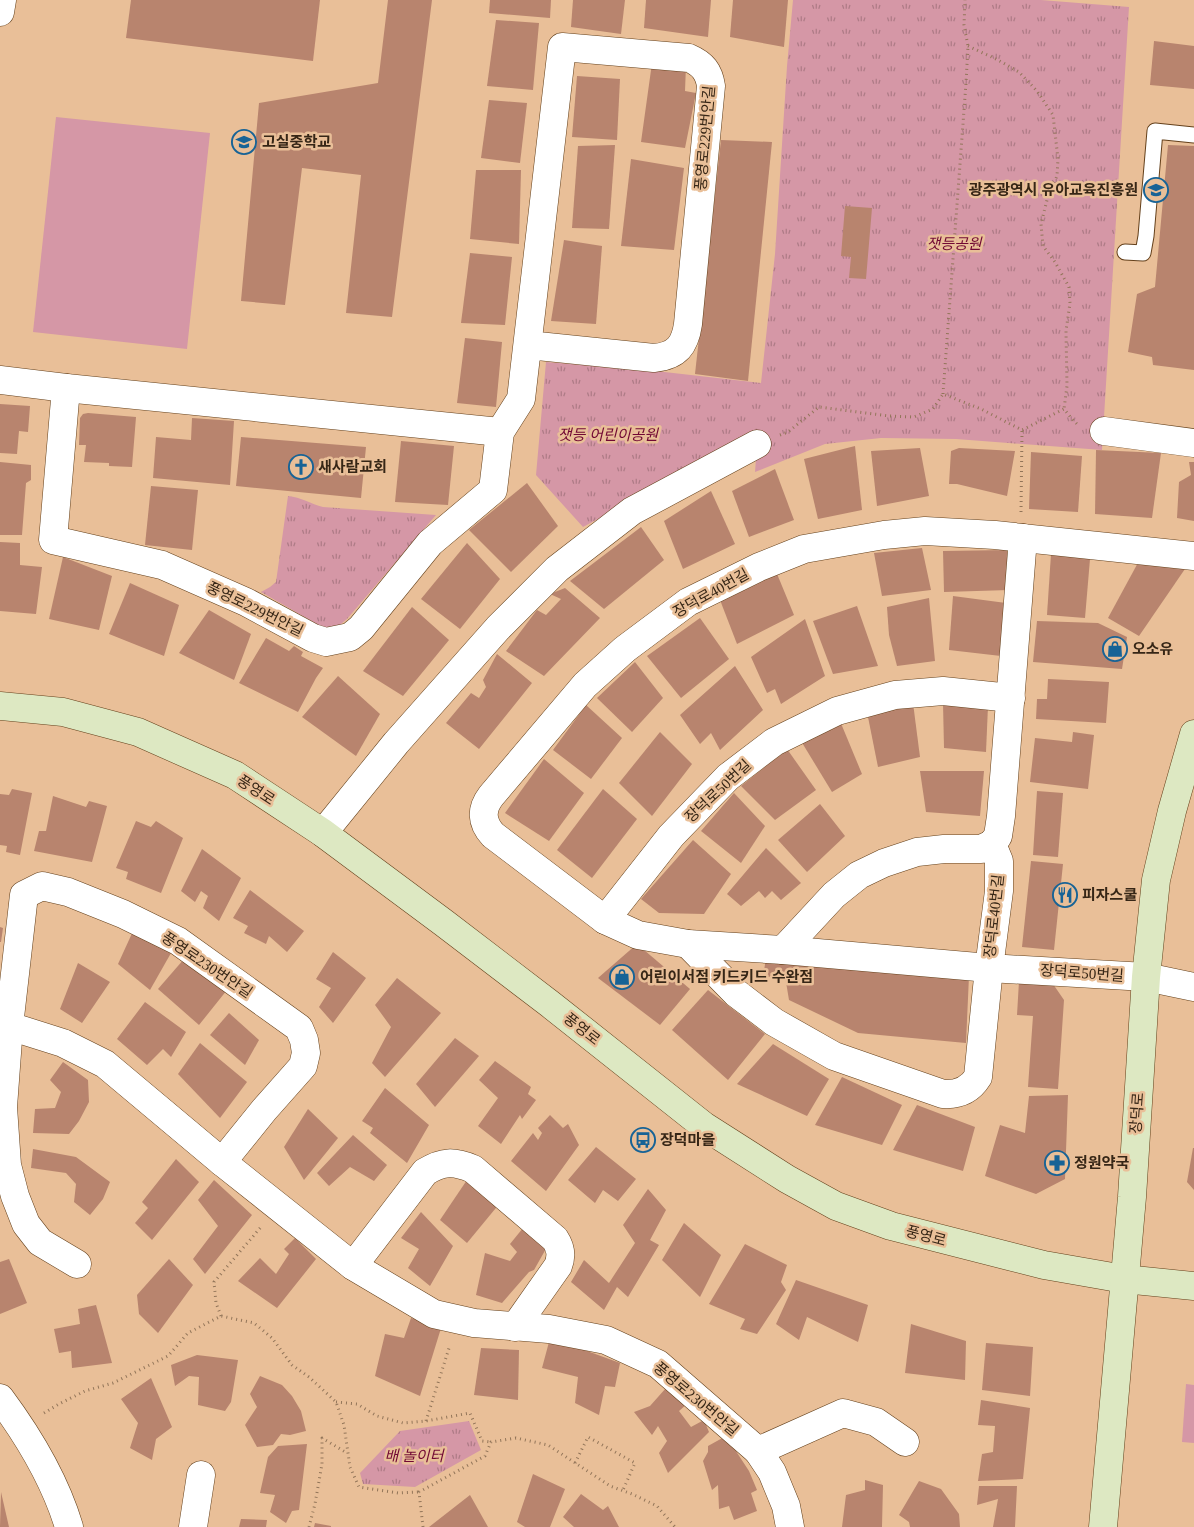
<svg xmlns="http://www.w3.org/2000/svg" width="1194" height="1527" viewBox="0 0 1194 1527" font-family="'Times New Roman','Noto Sans KR',serif">
<style>
.grass{fill:#d597a6}
.park{fill:url(#park-tufts)}
.building{fill:#b8846e}
.lines{fill:none;stroke-linecap:round;stroke-linejoin:round}
.lane-casing{stroke:#64401b;stroke-width:17}
.street-casing{stroke:#64401b;stroke-width:29}
.secondary-casing{stroke:#64401b;stroke-width:29}
.path{stroke:#927559;stroke-width:3;stroke-dasharray:1 4;stroke-linecap:butt}
.lane{stroke:#fff;stroke-width:15}
.street{stroke:#fff;stroke-width:28}
.secondary{stroke:#dde8c2;stroke-width:28}
.labels{text-anchor:middle;dominant-baseline:central;stroke-width:5;stroke-linejoin:round;paint-order:stroke}
.street-label{font-size:15px;fill:#362616;stroke:#e9bf98}
.poi-label{font-size:15px;font-weight:bold;fill:#362616;stroke:#e9bf98;text-anchor:start}
.park-label{font-size:15px;font-style:italic;fill:#710834;stroke:#e9bf98}
</style>
<defs>
<pattern id="park-tufts" width="24" height="20" patternUnits="userSpaceOnUse" patternTransform="scale(1.25)"><rect width="24" height="20" fill="#d597a6"/><path d="M3 7l-1-3M5 7V3M7 7l1-3M15 17l-1-3M17 17v-4M19 17l1-3" fill="none" stroke="#ae7b86"/></pattern>
</defs>
<rect width="100%" height="100%" fill="#e9bf98"/>
<g class="grass">
<path d="M56,117L210,133L187,349L33,332Z"/>
<path d="M1186,1384L1194,1385V1443L1182,1442Z"/>
</g>
<g class="park">
<path d="M793,0H1041L1129,7L1102,450L956,439L881,438L825,444L755,472L758,433L583,527L536,475L546,362L647,370L761,383L775,254L787,66Z"/>
<path d="M288,496C301,497 311,504 323,507L436,515L347,619L336,628L322,627L261,592L270,587L276,582Z"/>
<path d="M469,1421L481,1450L415,1487L363,1484L360,1473L400,1431Z"/>
</g>
<g class="building">
<path d="M131,0H320L313,61L126,38Z"/>
<path d="M388,0H432L392,317L346,313L361,175L302,168L285,305L241,301L259,103L378,83Z"/>
<path d="M490,0H551L550,18L489,13Z"/>
<path d="M573,0H625L621,34L571,27Z"/>
<path d="M646,0H711L708,37L644,28Z"/>
<path d="M733,0H788L784,47L730,37Z"/>
<path d="M496,20L539,23L533,90L487,86Z"/>
<path d="M1154,41L1194,46V89L1150,85Z"/>
<path d="M652,63L686,65L685,91L696,93L685,148L641,142Z"/>
<path d="M577,76L620,79L617,140L572,137Z"/>
<path d="M489,100L527,103L520,163L481,158Z"/>
<path d="M721,140L772,142L748,381L695,374Z"/>
<path d="M615,145L609,229L572,228L578,146Z"/>
<path d="M1168,145L1194,146V370L1153,365L1152,357L1128,352L1137,294L1155,287Z"/>
<path d="M631,159L684,168L674,250L621,246Z"/>
<path d="M476,170H521L519,244L470,239Z"/>
<path d="M845,206L872,208L866,279L849,278L851,257L841,256Z"/>
<path d="M564,240L602,246L596,324L551,321Z"/>
<path d="M470,253L512,257L505,325L461,323Z"/>
<path d="M465,338L502,342L496,407L457,403Z"/>
<path d="M0,404L30,406L28,432L19,431L17,454L0,453Z"/>
<path d="M88,413L136,417L132,467L109,466V463L84,462L86,445H79L80,418L83,414Z"/>
<path d="M192,418L234,421L230,485L153,478L156,437L191,440Z"/>
<path d="M241,437L366,447L361,498L236,486Z"/>
<path d="M401,441L454,446L448,505L395,502Z"/>
<path d="M855,446L862,510L818,519L804,459Z"/>
<path d="M920,448L929,496L877,506L871,451Z"/>
<path d="M959,448L1015,451L1007,496L957,484H949L951,451Z"/>
<path d="M1096,450L1161,453L1152,518L1095,514Z"/>
<path d="M1031,452L1082,456L1078,512L1029,509Z"/>
<path d="M0,462L31,465V480L26,483L22,535H0Z"/>
<path d="M1189,462H1194V521L1177,518L1179,482L1191,475Z"/>
<path d="M775,469L794,520L749,537L732,491Z"/>
<path d="M527,483L558,526L511,572L469,530Z"/>
<path d="M151,486L198,490L192,550L145,545Z"/>
<path d="M711,491L735,544L683,569L664,521Z"/>
<path d="M641,527L664,560L604,609L570,581Z"/>
<path d="M0,542L20,543V565L42,567L36,614L0,611Z"/>
<path d="M467,543L500,579L460,629L421,599Z"/>
<path d="M922,548L931,590L882,596L874,553Z"/>
<path d="M1007,550L1009,590L944,592L943,551Z"/>
<path d="M1051,554L1090,559L1085,618L1047,615Z"/>
<path d="M63,557L112,576L99,630L49,619Z"/>
<path d="M1140,559L1187,566L1139,636L1108,618Z"/>
<path d="M775,569L794,615L737,644L720,600Z"/>
<path d="M130,583L179,605L164,656L109,634Z"/>
<path d="M565,588L600,618L544,676L506,651L537,610L546,615L561,599L550,594Z"/>
<path d="M953,596L1006,603L1001,656L949,650Z"/>
<path d="M929,598L935,661L897,666L889,635L887,607Z"/>
<path d="M857,606L878,666L833,674L813,621Z"/>
<path d="M412,607L449,640L403,696L363,671Z"/>
<path d="M209,610L251,634L234,680L179,653Z"/>
<path d="M700,618L729,659L681,698L647,656Z"/>
<path d="M805,619L825,676L781,704L775,689L767,693L751,657Z"/>
<path d="M1037,621L1098,623L1127,637L1122,669L1033,662Z"/>
<path d="M266,638L289,651L294,646L303,652L301,656L323,668L316,678L298,712L239,683Z"/>
<path d="M497,654L532,683L479,749L446,723L471,693L479,698L486,687L483,680Z"/>
<path d="M635,662L663,698L632,732L597,698Z"/>
<path d="M735,666L763,710L720,750L711,733L700,744L680,715Z"/>
<path d="M338,676L380,714L356,756L302,717Z"/>
<path d="M1048,679L1109,682L1106,723L1036,719L1037,699H1047Z"/>
<path d="M913,703L920,757L878,767L868,717L889,704Z"/>
<path d="M943,703L988,706L986,752L944,748Z"/>
<path d="M586,705L622,738L591,779L553,750Z"/>
<path d="M840,721L862,774L832,792L801,741Z"/>
<path d="M660,732L692,764L652,816L619,783Z"/>
<path d="M1073,732L1094,735L1088,789L1030,782L1035,738L1072,742Z"/>
<path d="M787,749L816,790L775,820L741,786Z"/>
<path d="M544,759L584,793L549,841L505,813Z"/>
<path d="M920,771H984L980,816L926,812Z"/>
<path d="M12,789L32,793L20,855L6,852L7,846L0,845V794L9,795Z"/>
<path d="M603,789L637,819L592,878L557,850Z"/>
<path d="M1037,791L1063,793L1058,857L1033,855Z"/>
<path d="M734,793L765,826L741,863L701,831Z"/>
<path d="M53,796L86,807L89,801L107,806L92,862L34,851L39,831H46Z"/>
<path d="M820,804L845,836L807,872L778,840Z"/>
<path d="M136,821L151,827L156,821L183,838L161,893L126,879L128,872L116,868Z"/>
<path d="M693,840L731,874L704,914L659,913L641,899Z"/>
<path d="M766,848L801,883L781,900L772,891L765,898L759,891L741,906L727,894Z"/>
<path d="M202,849L241,878L219,921L203,908L208,896L201,891L195,902L181,891Z"/>
<path d="M1031,861L1063,864L1054,950L1022,947Z"/>
<path d="M250,890L304,931L287,952L269,936L266,944L244,933L248,926L233,918Z"/>
<path d="M0,927L3,928L1,942H0Z"/>
<path d="M134,929L171,953L150,990L118,964Z"/>
<path d="M637,944L690,989L660,1025L598,978Z"/>
<path d="M333,952L366,978L333,1023L319,1007L331,988L316,979Z"/>
<path d="M766,958L969,976L966,1043L858,1033L789,1000L785,976L763,977Z"/>
<path d="M184,959L227,990L199,1025L158,989Z"/>
<path d="M78,963L110,982L82,1023L60,1009Z"/>
<path d="M397,978L441,1013L385,1077L372,1063L391,1027L375,1005Z"/>
<path d="M1019,981L1053,984L1064,1000L1058,1089L1028,1087L1033,1016L1017,1015Z"/>
<path d="M708,990L765,1034L728,1080L672,1030Z"/>
<path d="M145,1002L186,1032L171,1057L163,1049L147,1065L117,1039Z"/>
<path d="M229,1013L259,1040L245,1065L210,1035Z"/>
<path d="M455,1038L479,1056L435,1107L416,1084Z"/>
<path d="M200,1043L247,1082L220,1118L178,1074Z"/>
<path d="M773,1044L829,1079L807,1116L737,1084Z"/>
<path d="M495,1061L531,1087L528,1094L536,1100L522,1119L520,1115L501,1144L478,1126L498,1098L479,1080Z"/>
<path d="M63,1062L88,1080L89,1102L79,1121L69,1134L33,1133L35,1109L55,1108L61,1092L50,1080Z"/>
<path d="M842,1077L902,1105L882,1145L815,1125Z"/>
<path d="M385,1088L429,1125L407,1163L370,1133L373,1128L362,1121Z"/>
<path d="M1068,1095L1065,1179L1036,1194L985,1176L1000,1125L1025,1133L1029,1096Z"/>
<path d="M917,1105L975,1127L963,1171L893,1150Z"/>
<path d="M308,1109L338,1138L304,1180L284,1147Z"/>
<path d="M550,1115L563,1128L568,1124L579,1145L546,1191L511,1161L533,1133L538,1140L542,1133L538,1128Z"/>
<path d="M353,1135L387,1165L374,1181L350,1167L329,1186L317,1173Z"/>
<path d="M596,1147L636,1179L618,1201L603,1190L595,1203L568,1180Z"/>
<path d="M1193,1148H1194V1190L1187,1182Z"/>
<path d="M33,1149L76,1157L110,1182L103,1199L90,1215L74,1202L76,1184L66,1173L31,1168Z"/>
<path d="M176,1159L199,1182L152,1240L135,1223L148,1208L142,1202Z"/>
<path d="M469,1177L500,1203L467,1243L440,1220Z"/>
<path d="M214,1180L252,1215L205,1274L193,1259L218,1226L198,1200Z"/>
<path d="M648,1189L666,1210L650,1240L659,1245L628,1297L617,1287L604,1310L571,1282L584,1260L609,1283L635,1243L623,1225Z"/>
<path d="M421,1212L453,1246L430,1286L408,1268L419,1249L401,1238Z"/>
<path d="M684,1223L721,1255L700,1297L662,1260Z"/>
<path d="M523,1228L547,1247L534,1270L529,1272L502,1303L476,1295L485,1253L510,1261L517,1252L510,1244Z"/>
<path d="M295,1238L316,1259L277,1308L238,1281L260,1258L276,1274L289,1254L284,1249Z"/>
<path d="M745,1244L787,1265L781,1282L786,1290L757,1334L740,1329L745,1319L709,1304Z"/>
<path d="M9,1259L27,1303L0,1314V1262Z"/>
<path d="M169,1259L193,1285L158,1333L139,1314L137,1295Z"/>
<path d="M796,1280L868,1305L858,1342L807,1317L799,1340L776,1324Z"/>
<path d="M96,1305L112,1363L72,1368L71,1351L59,1353L54,1329L80,1324L78,1309Z"/>
<path d="M411,1318L442,1325L420,1396L375,1376L385,1334L404,1338Z"/>
<path d="M911,1324L966,1341L965,1380L905,1373Z"/>
<path d="M557,1340L620,1363L615,1387L605,1386L599,1415L575,1403L578,1377L542,1368L549,1342Z"/>
<path d="M986,1343L1033,1347L1030,1396L982,1390Z"/>
<path d="M481,1348L519,1350L518,1400L474,1395Z"/>
<path d="M197,1355L238,1360L231,1402L225,1411L198,1405L199,1377L189,1376L175,1386L171,1365Z"/>
<path d="M260,1376L282,1385L292,1396L301,1411L306,1431L290,1435L281,1434L273,1445L257,1447L245,1425L257,1407L250,1394Z"/>
<path d="M151,1378L172,1427L156,1439L152,1460L130,1448L138,1423L121,1399Z"/>
<path d="M666,1388L687,1404L679,1411L691,1427L704,1420L709,1432L668,1473L659,1453L667,1441L658,1426L652,1435L634,1412L650,1406Z"/>
<path d="M981,1400L1030,1408L1023,1479L978,1481L982,1454L993,1452L995,1426L978,1425Z"/>
<path d="M726,1436L749,1471L757,1490L751,1493L757,1511L734,1520L729,1506L719,1509L718,1485L712,1490L703,1461L708,1452V1446Z"/>
<path d="M307,1444L299,1510L292,1511L286,1523L270,1512L275,1495L260,1493L268,1457L278,1446Z"/>
<path d="M533,1474L565,1489L550,1527H525L517,1522Z"/>
<path d="M865,1480L883,1485L882,1527H842L846,1495L865,1490Z"/>
<path d="M919,1481L941,1489L959,1514L960,1527H910L909,1522L899,1515Z"/>
<path d="M979,1486H1017L1015,1527H993L998,1499L977,1505Z"/>
<path d="M1,1492L9,1527H0Z"/>
<path d="M581,1494L603,1510L608,1506L619,1527H574L563,1517Z"/>
<path d="M470,1495L488,1527H429Z"/>
<path d="M241,1519L267,1520L266,1527H239Z"/>
<path d="M315,1523L331,1526V1527H314Z"/>
</g>
<g class="lines">
<defs>
<path id="lane" d="M1125,252L1143,253L1146,236L1155,131L1194,135"/>
<g id="street">
<path d="M0,12L2,0"/>
<path d="M0,380L66,388L500,432"/>
<path d="M66,388L53,540L162,565L246,602L313,638L326,642L350,637L361,628L430,543L493,490L500,432L521,399L562,47L689,58C703,64 709,72 711,86L688,324C685,345 677,356 654,358L528,345"/>
<path d="M1104,431L1194,443"/>
<path d="M1194,556L995,535L925,531L884,535L804,549L759,567L688,602L625,649L585,685L491,796C481,809 481,822 493,835L605,920L638,935L688,944L783,950L989,968L1146,977L1194,987"/>
<path d="M323,833L396,743L498,628L557,569L632,511L757,444"/>
<path d="M992,844L998,836L1001,816L1023,538"/>
<path d="M605,920L671,836L728,777L774,742L837,711L895,695L943,691L1011,698"/>
<path d="M688,944L736,993L774,1022L834,1056L943,1094C958,1095 970,1090 978,1077L989,968L999,891V861L992,844"/>
<path d="M783,950L834,895L859,875L884,863L917,852L944,849H981L992,844"/>
<path d="M0,1025L9,1026L63,1043L105,1064L222,1162L353,1266L434,1314L474,1323L549,1329L606,1340L658,1364L758,1451L772,1472L786,1506L790,1527"/>
<path d="M77,1264L40,1242L26,1224L15,1196L7,1165L3,1107L9,1026L24,895L42,886L68,892L123,914L178,941L299,1028L304,1040L306,1053L303,1066L264,1110L222,1162"/>
<path d="M353,1266L425,1172C443,1161 454,1161 473,1169L555,1239C561,1248 562,1256 558,1266L515,1327"/>
<path d="M0,1398C29,1437 55,1480 69,1527"/>
<path d="M758,1451L843,1413L876,1422L905,1442"/>
<path d="M193,1527L201,1475"/>
</g>
<g id="secondary">
<path d="M0,706L63,712L138,732L235,775L323,833L444,923L550,1004L704,1126L787,1179L836,1206L891,1226L1044,1265L1124,1279L1194,1286"/>
<path d="M1103,1527L1132,1197L1146,977L1156,880L1172,811L1194,734"/>
</g>
</defs>
<use href="#lane" class="lane-casing"/>
<use href="#street" class="street-casing"/>
<use href="#secondary" class="secondary-casing"/>
<g class="path">
<path d="M968,46L998,60L1019,72L1037,91L1053,115L1058,159L1057,176L1048,196L1041,224L1043,246L1055,262L1069,287L1070,303L1066,331L1067,386L1064,409"/>
<path d="M943,394L966,83L968,46L964,25L965,0"/>
<path d="M780,435L788,432L819,407L889,416L914,417L933,409L943,394L981,409L1022,430L1064,409L1072,419L1077,424"/>
<path d="M1021,512L1022,430"/>
<path d="M221,1316L216,1303L214,1282L261,1227"/>
<path d="M336,1402L357,1404L377,1416L403,1423L426,1421L470,1413L482,1441L491,1442"/>
<path d="M44,1413L59,1404L85,1391L113,1383L168,1356L188,1333L221,1316L254,1323L272,1338L292,1365L309,1377L336,1402L344,1425L350,1467L359,1487L398,1493L419,1492"/>
<path d="M426,1421L450,1345"/>
<path d="M575,1463L588,1437L635,1463L623,1490"/>
<path d="M309,1527L315,1504L322,1464V1438L347,1453"/>
<path d="M423,1527L419,1492L485,1456L491,1442L516,1438L548,1445L610,1486L632,1494L657,1506L675,1527"/>
</g>
<use href="#lane" class="lane"/>
<use href="#street" class="street"/>
<use href="#secondary" class="secondary"/>
</g>
<defs>
<symbol id="school-ring" viewBox="-11 -11 22 22"><circle r="9.5" fill="#e9bf98" stroke="#176396" stroke-width="1.5"/><path d="M0-5L7-2L0 1L-7-2ZM-4 1L0 2.5L4 1V4Q0 6-4 4Z" fill="#176396"/></symbol>
<symbol id="church-ring" viewBox="-11 -11 22 22"><circle r="9.5" fill="#e9bf98" stroke="#176396" stroke-width="1.5"/><path d="M-1.2-6h2.4v3.5h3.3v2.4h-3.3V6h-2.4V-.1h-3.3v-2.4h3.3Z" fill="#176396"/></symbol>
<symbol id="shop-ring" viewBox="-11 -11 22 22"><circle r="9.5" fill="#e9bf98" stroke="#176396" stroke-width="1.5"/><path d="M-5-2.5h2.3a2.7 3.5 0 0 1 5.4 0H5L5.5 6h-11ZM-1.5-2.5h3a1.5 2.3 0 0 0-3 0Z" fill="#176396"/></symbol>
<symbol id="restaurant-ring" viewBox="-11 -11 22 22"><circle r="9.5" fill="#e9bf98" stroke="#176396" stroke-width="1.5"/><path d="M-5-6h1v4h1v-4h1v4h1v-4h1v5L-1.5 .5V6h-2V.5L-5-1ZM5-6V6H3V1.5H1.5Q1.5-4 5-6Z" fill="#176396"/></symbol>
<symbol id="bus-ring" viewBox="-11 -11 22 22"><circle r="9.5" fill="#e9bf98" stroke="#176396" stroke-width="1.5"/><path d="M-5-6H5V4H4V6H2V4H-2V6H-4V4H-5ZM-3.5-4V0h7V-4ZM-3.5 1.2v1.5H-2V1.2ZM2 1.2v1.5H3.5V1.2Z" fill="#176396"/></symbol>
<symbol id="pharmacy-ring" viewBox="-11 -11 22 22"><circle r="9.5" fill="#e9bf98" stroke="#176396" stroke-width="1.5"/><path d="M-2-6h4v4h4v4h-4v4h-4v-4h-4v-4h4Z" fill="#176396"/></symbol>
</defs>
<g fill-rule="evenodd">
<use href="#school-ring" x="230" y="128" width="28" height="28"/>
<use href="#school-ring" x="1142" y="176" width="28" height="28"/>
<use href="#church-ring" x="287" y="453" width="28" height="28"/>
<use href="#shop-ring" x="1101" y="635" width="28" height="28"/>
<use href="#restaurant-ring" x="1051" y="881" width="28" height="28"/>
<use href="#shop-ring" x="608" y="963" width="28" height="28"/>
<use href="#bus-ring" x="629" y="1126" width="28" height="28"/>
<use href="#pharmacy-ring" x="1043" y="1149" width="28" height="28"/>
</g>
<g class="labels">
<g class="street-label">
<text transform="translate(705 138) rotate(-85)">풍영로229번안길</text>
<text transform="translate(711 593) rotate(-29)">장덕로40번길</text>
<text transform="translate(255 609) rotate(26)">풍영로229번안길</text>
<text transform="translate(256 790) rotate(33)">풍영로</text>
<text transform="translate(718 791) rotate(-43)">장덕로50번길</text>
<text transform="translate(994 916) rotate(-84)">장덕로40번길</text>
<text transform="translate(207 965) rotate(34)">풍영로230번안길</text>
<text transform="translate(1082 973) rotate(4)">장덕로50번길</text>
<text transform="translate(582 1029) rotate(38)">풍영로</text>
<text transform="translate(1137 1113) rotate(-86)">장덕로</text>
<text transform="translate(926 1236) rotate(15)">풍영로</text>
<text transform="translate(696 1399) rotate(40)">풍영로230번안길</text>
</g>
<g class="poi-label">
<text x="262" y="142">고실중학교</text>
<text x="1138" y="190" text-anchor="end">광주광역시 유아교육진흥원</text>
<text x="318" y="467">새사람교회</text>
<text x="1132" y="649">오소유</text>
<text x="1082" y="895">피자스쿨</text>
<text x="640" y="977">어린이서점 키드키드 수완점</text>
<text x="660" y="1140">장덕마을</text>
<text x="1074" y="1163">정원약국</text>
</g>
<g class="park-label">
<text x="954" y="244">잿등공원</text>
<text x="608" y="435">잿등 어린이공원</text>
<text x="414" y="1456">배 놀이터</text>
</g>
</g>
</svg>
